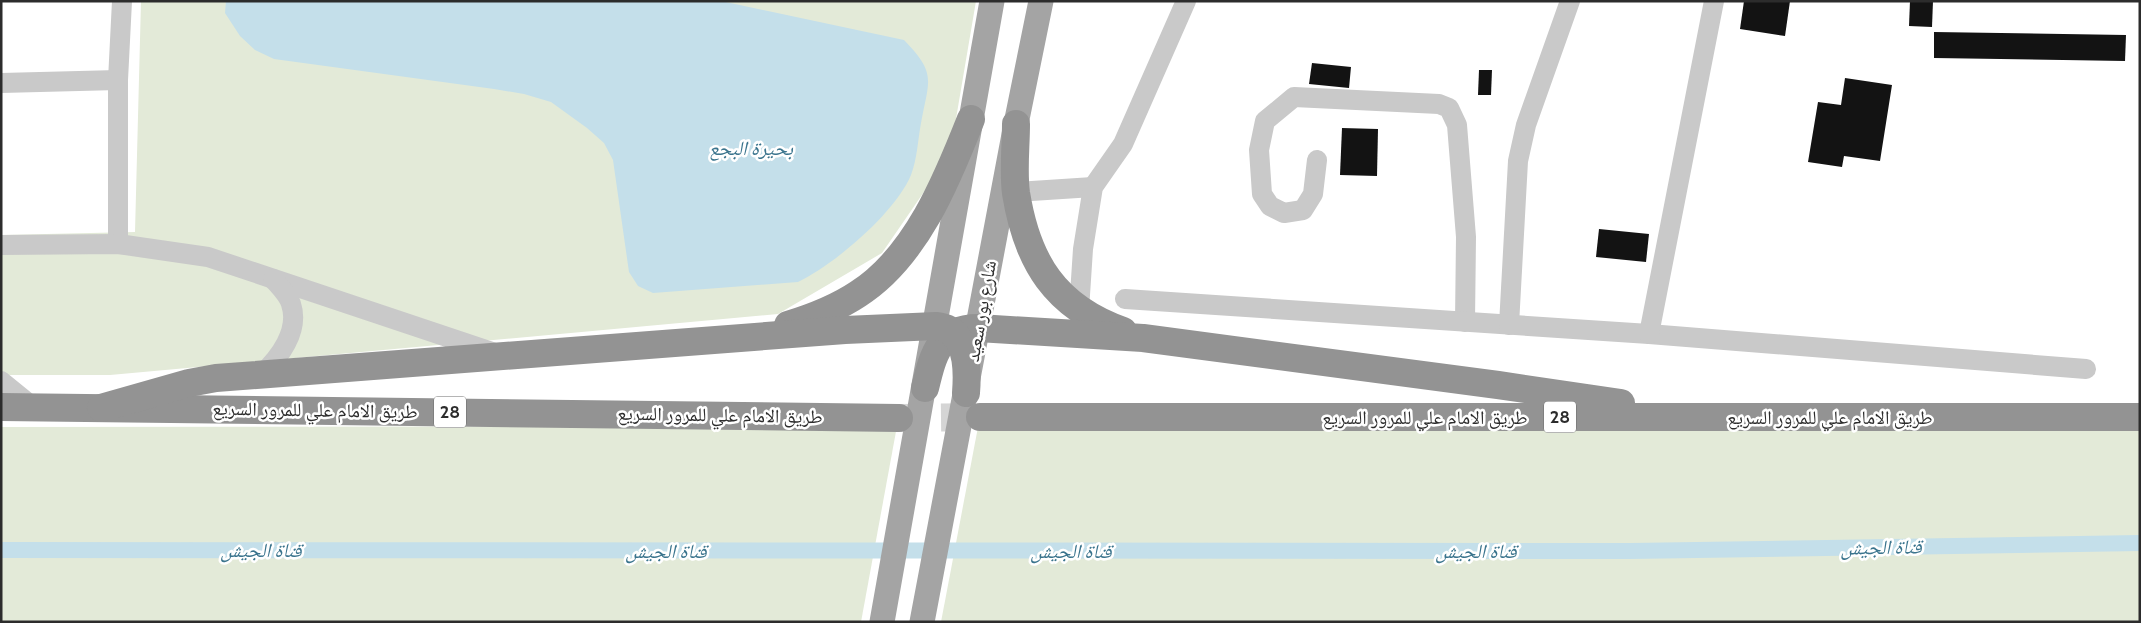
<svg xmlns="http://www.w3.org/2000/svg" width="2141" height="623" viewBox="0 0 2141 623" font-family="Cabin,'Noto Naskh Arabic',sans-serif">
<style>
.green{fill:#e3ead8}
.water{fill:#c4dfea}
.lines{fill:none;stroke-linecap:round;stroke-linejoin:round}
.canal{stroke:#c4dfea;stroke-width:16}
.building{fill:#131313}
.highway-tunnel{stroke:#d5d5d5;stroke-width:28;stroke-dasharray:28 14;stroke-linecap:butt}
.minor{stroke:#c9c9c9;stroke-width:20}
.major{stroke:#a4a4a4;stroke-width:25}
.highway{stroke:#939393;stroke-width:28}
.labels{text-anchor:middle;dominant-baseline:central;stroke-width:5;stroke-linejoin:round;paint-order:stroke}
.shield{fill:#fff;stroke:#6b6b6b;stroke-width:1}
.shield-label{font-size:18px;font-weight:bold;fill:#2c2c2c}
.street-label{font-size:19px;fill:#2c2c2c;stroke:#fff}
.water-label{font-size:20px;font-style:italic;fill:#3a748d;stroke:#fff}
</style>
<rect width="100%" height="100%" fill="#fff"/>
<g class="green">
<path d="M141,1H976L950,154L882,253L778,314L110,375H1V235L135,232Z"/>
<path d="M897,426L861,622H1V427Z"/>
<path d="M978,427H2140V622H941Z"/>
</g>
<path class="water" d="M226,1H721L904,40C937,74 929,79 921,123C918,139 917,160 911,175C895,213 835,264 798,282L653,293L638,286L629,272L613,160L604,143L587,128L551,102L524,94L494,89L274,59L255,50L240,36L225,13Z"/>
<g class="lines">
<path class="canal" d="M1,550L1630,551L2140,543"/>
</g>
<g class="building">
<path d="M1744,1H1790L1785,36L1740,29Z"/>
<path d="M1910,1H1933L1932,27L1909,26Z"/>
<path d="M1934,32L2126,35L2125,61L1934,58Z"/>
<path d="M1312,63L1351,67L1349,88L1309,84Z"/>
<path d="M1479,70H1492L1491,95H1478Z"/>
<path d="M1845,78L1892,85L1880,161L1844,156L1842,167L1808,162L1818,102L1841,105Z"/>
<path d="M1342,128L1378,129L1377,176L1340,175Z"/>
<path d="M1599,229L1649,234L1646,262L1596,257Z"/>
</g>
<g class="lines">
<path class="highway-tunnel" d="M899,418L980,417"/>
<g class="minor">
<path d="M1,83L118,80"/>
<path d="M1317,160L1313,194L1303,210L1284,213L1270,206L1262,194L1259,150L1265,121L1294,97L1439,104L1449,108L1457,125L1466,237L1465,322"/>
<path d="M1016,192L1093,187"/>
<path d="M118,244V80L122,1"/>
<path d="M1,245L118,244L208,257L495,353"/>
<path d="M1125,299L1649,334L2086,369"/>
<path d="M1079,310L1083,249L1093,187L1123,144L1186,1"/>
<path d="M1509,325L1518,161L1526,125L1570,1"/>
<path d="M1649,334L1714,1"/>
<path d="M261,375C279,358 300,331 291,304C288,294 279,286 273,279"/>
<path d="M1,381L33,407"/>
</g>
<g class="major">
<path d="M882,622L992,1"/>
<path d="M922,622L1016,124L1041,1"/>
</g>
<g class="highway">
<path d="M1016,124C1016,146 1013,171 1016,193C1027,262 1055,307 1123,331"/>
<path d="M788,325C811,318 837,308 858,294C916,257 947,180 971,119"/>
<path d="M925,388C933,355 939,328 978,328L1143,338L1498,385L1621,403"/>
<path d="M1,407L899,418"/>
<path d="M101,408L189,383L216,378L845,330L936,326C968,329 968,368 966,393"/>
<path d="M980,417H2140"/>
</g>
</g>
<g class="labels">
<g class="shield">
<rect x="434" y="396.5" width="32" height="31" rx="4"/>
<rect x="1544" y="401.5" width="32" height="31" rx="4"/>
</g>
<g class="shield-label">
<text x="450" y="412">28</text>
<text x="1560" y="417">28</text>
</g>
<g class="street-label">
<text transform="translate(981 311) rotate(-80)">شارع بور سعيد</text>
<text transform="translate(315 410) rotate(1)">طريق الامام علي للمرور السريع</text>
<text transform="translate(720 415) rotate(1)">طريق الامام علي للمرور السريع</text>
<text x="1425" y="417">طريق الامام علي للمرور السريع</text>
<text x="1830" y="417">طريق الامام علي للمرور السريع</text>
</g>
<g class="water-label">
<text x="751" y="148">بحيرة البجع</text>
<text transform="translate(1881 547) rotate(-1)">قناة الجيش</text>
<text x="261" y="550">قناة الجيش</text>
<text x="666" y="551">قناة الجيش</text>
<text x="1071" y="551">قناة الجيش</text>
<text x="1476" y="551">قناة الجيش</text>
</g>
</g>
<rect width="2141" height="623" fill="none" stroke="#2c2c2c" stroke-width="5"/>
</svg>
